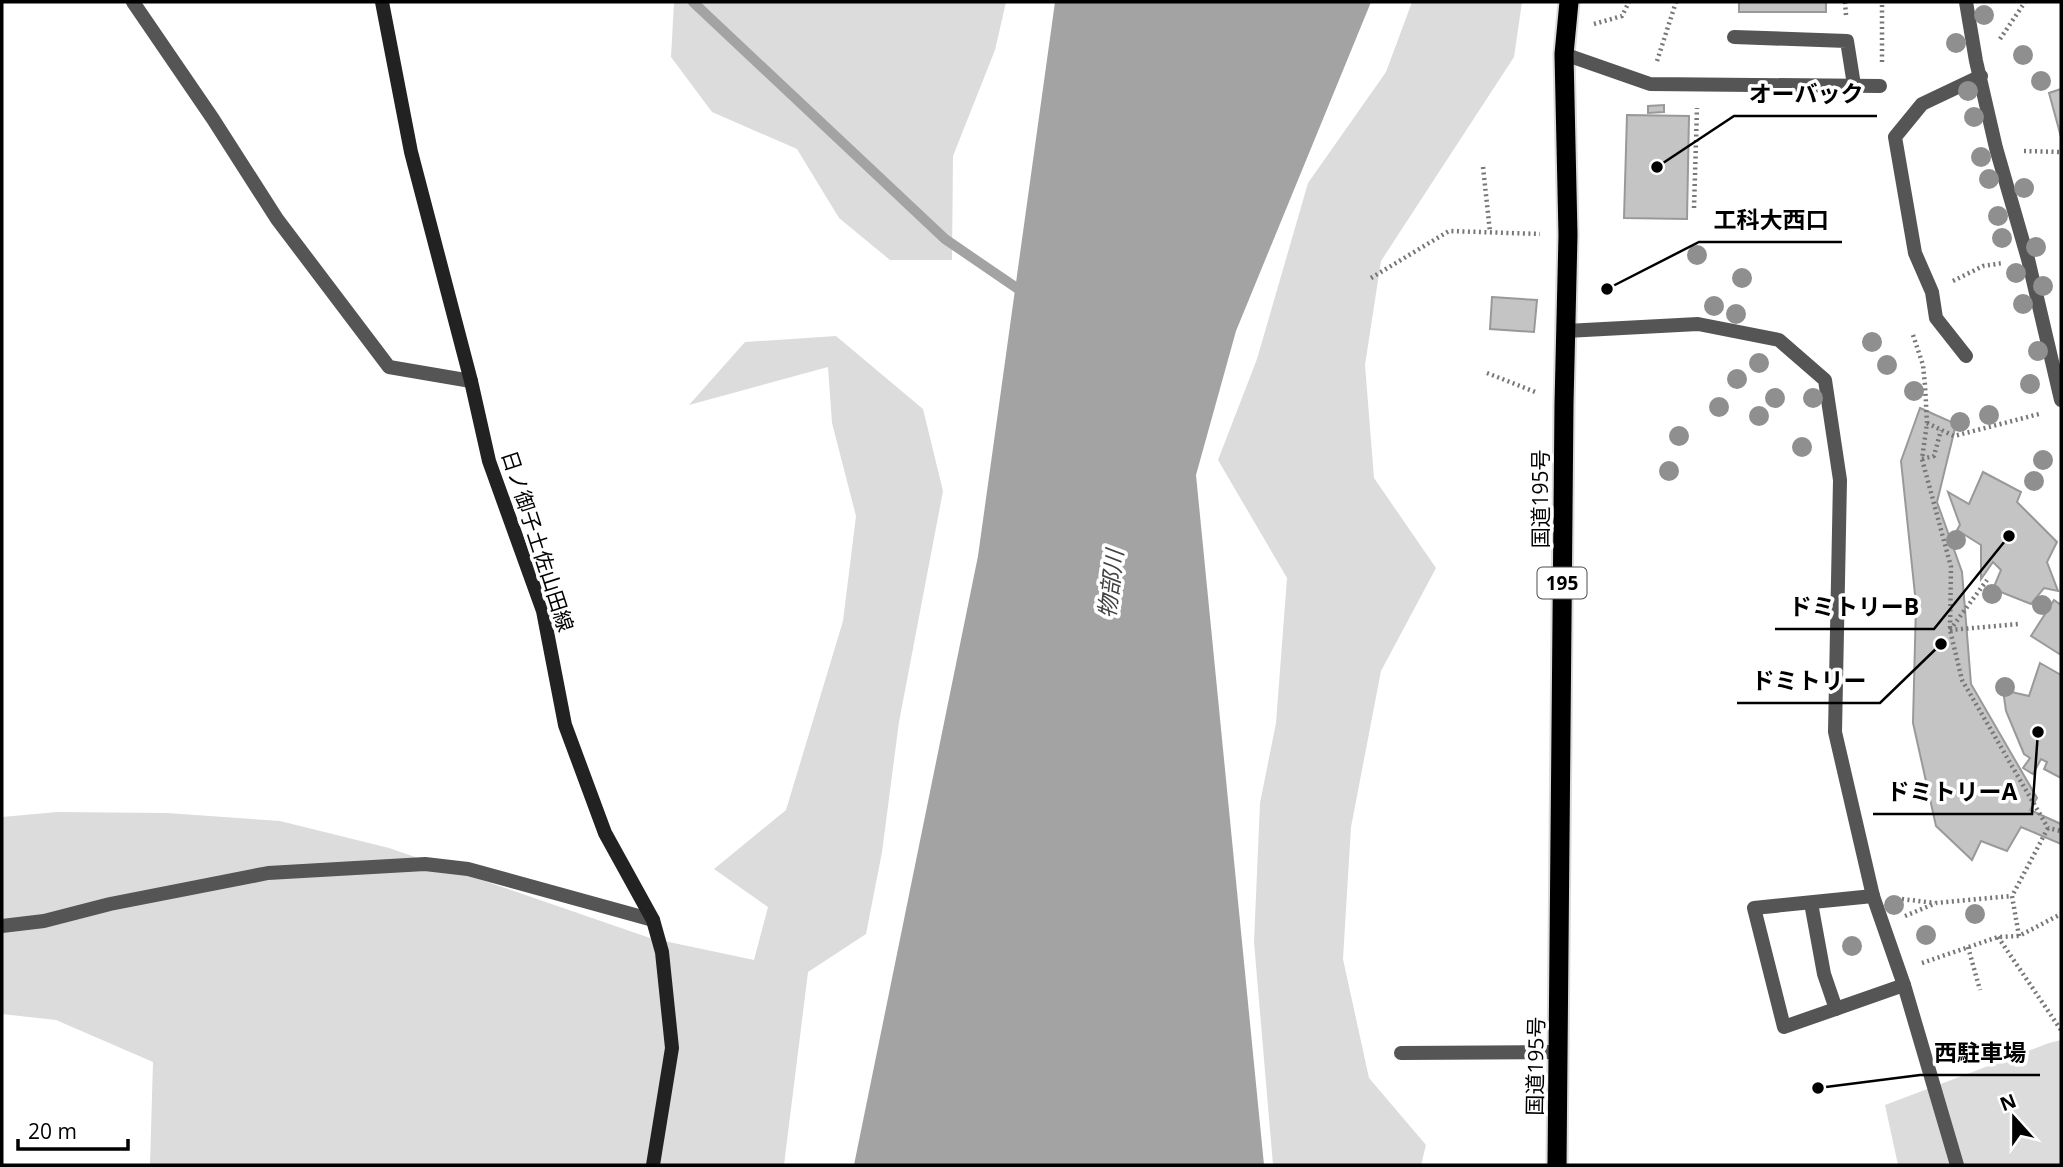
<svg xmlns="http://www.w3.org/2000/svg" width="2063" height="1167" viewBox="0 0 2063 1167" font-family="'Open Sans','Noto Sans JP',sans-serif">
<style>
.green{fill:#dcdcdc}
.water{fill:#a3a3a3}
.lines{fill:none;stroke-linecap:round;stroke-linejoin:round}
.stream{stroke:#a3a3a3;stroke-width:10}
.building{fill:#c4c4c4;stroke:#999;stroke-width:2}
.trunk-casing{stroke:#dbdbdb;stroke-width:23}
.path{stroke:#777;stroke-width:4.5;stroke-dasharray:2 3.5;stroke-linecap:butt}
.service{stroke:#555;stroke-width:14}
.minor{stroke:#555;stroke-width:14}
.secondary{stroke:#222;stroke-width:14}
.trunk{stroke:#000;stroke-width:19}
.tree{fill:#8f8f8f}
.labels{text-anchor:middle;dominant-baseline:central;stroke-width:7;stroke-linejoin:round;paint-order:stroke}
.shield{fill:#fff;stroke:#4c4c4c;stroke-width:2}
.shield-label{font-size:19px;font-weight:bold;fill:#000}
.street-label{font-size:21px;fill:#000;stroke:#fff}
.water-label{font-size:23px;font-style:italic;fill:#444;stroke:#fff}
.leader{fill:none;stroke:#000;stroke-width:2.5}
.callout-dot{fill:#000;stroke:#fff;stroke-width:2.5}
.callout-label{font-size:23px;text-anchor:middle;font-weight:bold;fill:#000;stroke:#fff;stroke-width:7;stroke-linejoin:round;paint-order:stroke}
</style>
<rect width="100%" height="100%" fill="#fff"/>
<g class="green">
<path d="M674,2H1006L995,50L953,156L952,260H890L839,218L797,149L712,112L671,57Z"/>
<path d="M1412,2H1522L1514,57L1381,261L1365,365L1374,478L1436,568L1381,671L1351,827L1343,959L1369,1078L1426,1145L1421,1165H1273L1254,942L1260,803L1276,723L1287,578L1218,460L1257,359L1308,183L1386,72Z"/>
<path d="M836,336L923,409L943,491L899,722L882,852L866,934L808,972L784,1165H150L153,1062L56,1020L2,1014V817L57,812L167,813L280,821L389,848L650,938L754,960L768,907L714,869L786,810L843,621L856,516L832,423L828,367L689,405L745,342Z"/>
<path d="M2061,1040V1165H1898L1885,1105L2049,1043Z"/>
</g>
<path class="water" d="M1055,2H1371L1236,331L1196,475L1264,1165H854L978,556Z"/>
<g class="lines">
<path class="stream" d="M693,2L945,239L1027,295"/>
</g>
<g class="building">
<rect x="1739" y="2" width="87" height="10"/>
<path d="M2061,89V137L2049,93Z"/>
<path d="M1664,105V112L1648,113V106Z"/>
<path d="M1627,115L1689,116L1687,219L1624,218Z"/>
<path d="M1492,297L1537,300L1534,332L1490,329Z"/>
<path d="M1920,408L1956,424L1937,502L1962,572L1971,684L2037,798L2030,810L2061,824V844L2021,827L2007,851L1981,841L1972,860L1936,826L1913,723L1916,604L1901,461Z"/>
<path d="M1983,472L2021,492L2017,502L2057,542L2047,562L2058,591L2044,588L2031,604L1993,589L2001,570L1993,562L1981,579V545L1957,530L1960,525L1948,492L1969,504Z"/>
<path d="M2054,600L2061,605V655L2031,636Z"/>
<path d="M2040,663L2061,675V778L2044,769L2047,762L2041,759L2033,774L2023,768L2030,758L2024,754L2006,711L2003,690L2029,696Z"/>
</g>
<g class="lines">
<defs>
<path id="trunk" d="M1557,1165L1564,404L1568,235L1564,54L1569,2"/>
</defs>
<use href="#trunk" class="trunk-casing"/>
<g class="path">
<path d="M1845,2L1846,15"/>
<path d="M1594,24L1622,16L1629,2"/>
<path d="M2000,39L2025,2"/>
<path d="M1657,61L1676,2"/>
<path d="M1882,62V2"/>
<path d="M2024,151L2061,152"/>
<path d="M1483,167L1490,232"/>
<path d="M1694,208L1697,108"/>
<path d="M1371,278L1449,231L1540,234"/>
<path d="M1953,281L1983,266L2003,263"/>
<path d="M1913,335L1923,365L1925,385L1927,423L1922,459L1951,567L1950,630L1962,680L2048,828L2061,831"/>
<path d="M1487,373L1538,393"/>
<path d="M1927,423L1954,436L2039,414"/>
<path d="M1922,459L1934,456L1941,430"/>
<path d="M1950,630L2019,624"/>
<path d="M1950,630L1987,580"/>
<path d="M1902,899L1935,903"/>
<path d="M1905,916L1936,903L2012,896"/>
<path d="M2019,936L2012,896L2048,828"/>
<path d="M1998,937L2061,1030"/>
<path d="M1968,947L1980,990"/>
<path d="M1922,963L1998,937L2019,936L2061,914"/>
</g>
<g class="service">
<path d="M1966,2L1976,61L1996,148L2028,259L2061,400"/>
<path d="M1734,37L1847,41L1854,85"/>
<path d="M1566,331L1698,324L1779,340L1825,380L1840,480L1835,732L1873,896L1904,985L1957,1165"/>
<path d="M1966,356L1936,318L1932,292L1915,253L1895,137L1922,104L1981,76"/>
<path d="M1873,896L1754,908L1784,1027L1904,985"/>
<path d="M1811,903L1824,974L1836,1009"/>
<path d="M1401,1053L1558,1052"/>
</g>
<g class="minor">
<path d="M133,2L213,119L277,219L389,367L471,381"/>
<path d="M1564,54L1650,84L1880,86"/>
<path d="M2,926L44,921L110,904L268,873L425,864L468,869L653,920"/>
</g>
<path class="secondary" d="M382,2L411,152L471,381L489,461L543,611L565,725L605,833L653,920L662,952L672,1048L653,1165"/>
<use href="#trunk" class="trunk"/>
</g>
<g class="tree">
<circle cx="1984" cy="15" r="10"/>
<circle cx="1956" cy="43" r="10"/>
<circle cx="2023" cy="55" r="10"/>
<circle cx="2041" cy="81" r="10"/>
<circle cx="1968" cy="91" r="10"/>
<circle cx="1974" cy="117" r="10"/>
<circle cx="1981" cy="157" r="10"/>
<circle cx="1989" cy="179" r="10"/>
<circle cx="2024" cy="188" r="10"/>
<circle cx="1998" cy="216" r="10"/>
<circle cx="2002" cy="238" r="10"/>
<circle cx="2036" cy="247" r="10"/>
<circle cx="1697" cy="255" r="10"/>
<circle cx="2016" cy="273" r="10"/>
<circle cx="1742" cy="278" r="10"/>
<circle cx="2043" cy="286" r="10"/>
<circle cx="2023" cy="304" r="10"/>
<circle cx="1714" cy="306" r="10"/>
<circle cx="1736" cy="314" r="10"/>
<circle cx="1872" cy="342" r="10"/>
<circle cx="2038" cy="351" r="10"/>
<circle cx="1759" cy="363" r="10"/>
<circle cx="1887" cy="365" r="10"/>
<circle cx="1737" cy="379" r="10"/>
<circle cx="2030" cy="384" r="10"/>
<circle cx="1914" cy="391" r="10"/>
<circle cx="1775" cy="398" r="10"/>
<circle cx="1813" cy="398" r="10"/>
<circle cx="1719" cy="407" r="10"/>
<circle cx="1989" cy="415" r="10"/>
<circle cx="1759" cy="416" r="10"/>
<circle cx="1960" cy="422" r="10"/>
<circle cx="1679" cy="436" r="10"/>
<circle cx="1802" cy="447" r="10"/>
<circle cx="2043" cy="460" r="10"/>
<circle cx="1669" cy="471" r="10"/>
<circle cx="2034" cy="481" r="10"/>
<circle cx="1956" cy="540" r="10"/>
<circle cx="1992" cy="594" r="10"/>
<circle cx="2042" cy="605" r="10"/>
<circle cx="2005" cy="687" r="10"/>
<circle cx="1894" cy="905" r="10"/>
<circle cx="1975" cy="914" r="10"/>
<circle cx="1926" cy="935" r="10"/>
<circle cx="1852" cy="946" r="10"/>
</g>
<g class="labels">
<rect class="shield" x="1537.5" y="567.5" width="49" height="31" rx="5"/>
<g class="shield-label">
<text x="1562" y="583">195</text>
</g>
<g class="street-label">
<text transform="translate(1540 499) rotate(-90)">国道195号</text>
<text transform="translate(538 541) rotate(72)">日ノ御子土佐山田線</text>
<text transform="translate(1535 1066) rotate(-89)">国道195号</text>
</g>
<g class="water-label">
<text transform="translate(1110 584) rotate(-83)">物部川</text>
</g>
</g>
<path class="leader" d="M1657 167L1734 116H1877M1607 289L1699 242H1842M2009 536L1934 629H1775M1941 644L1880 703H1737M2038 732L2032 814H1873M1818 1088L1920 1075H2040"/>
<g class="callout-dot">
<circle cx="1657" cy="167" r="7"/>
<circle cx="1607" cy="289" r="7"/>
<circle cx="2009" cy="536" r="7"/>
<circle cx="1941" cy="644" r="7"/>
<circle cx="2038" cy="732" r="7"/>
<circle cx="1818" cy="1088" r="7"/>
</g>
<g class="callout-label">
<text x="1806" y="102">オーバック</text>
<text x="1771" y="228">工科大西口</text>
<text x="1854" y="615">ドミトリーB</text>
<text x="1809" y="689">ドミトリー</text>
<text x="1952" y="800">ドミトリーA</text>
<text x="1980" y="1061">西駐車場</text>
</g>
<rect width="2063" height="1167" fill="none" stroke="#000000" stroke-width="7"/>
<g transform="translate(2014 1118) rotate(339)" stroke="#ffffff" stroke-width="5" paint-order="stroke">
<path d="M0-5L12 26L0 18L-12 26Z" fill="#000000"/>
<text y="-10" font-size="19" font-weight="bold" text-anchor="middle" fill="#000000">N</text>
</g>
<path d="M18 1139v10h110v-10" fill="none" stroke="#000000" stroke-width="3.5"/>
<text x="28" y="1139" font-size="21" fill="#000000" stroke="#ffffff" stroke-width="5" paint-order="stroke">20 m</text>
</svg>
